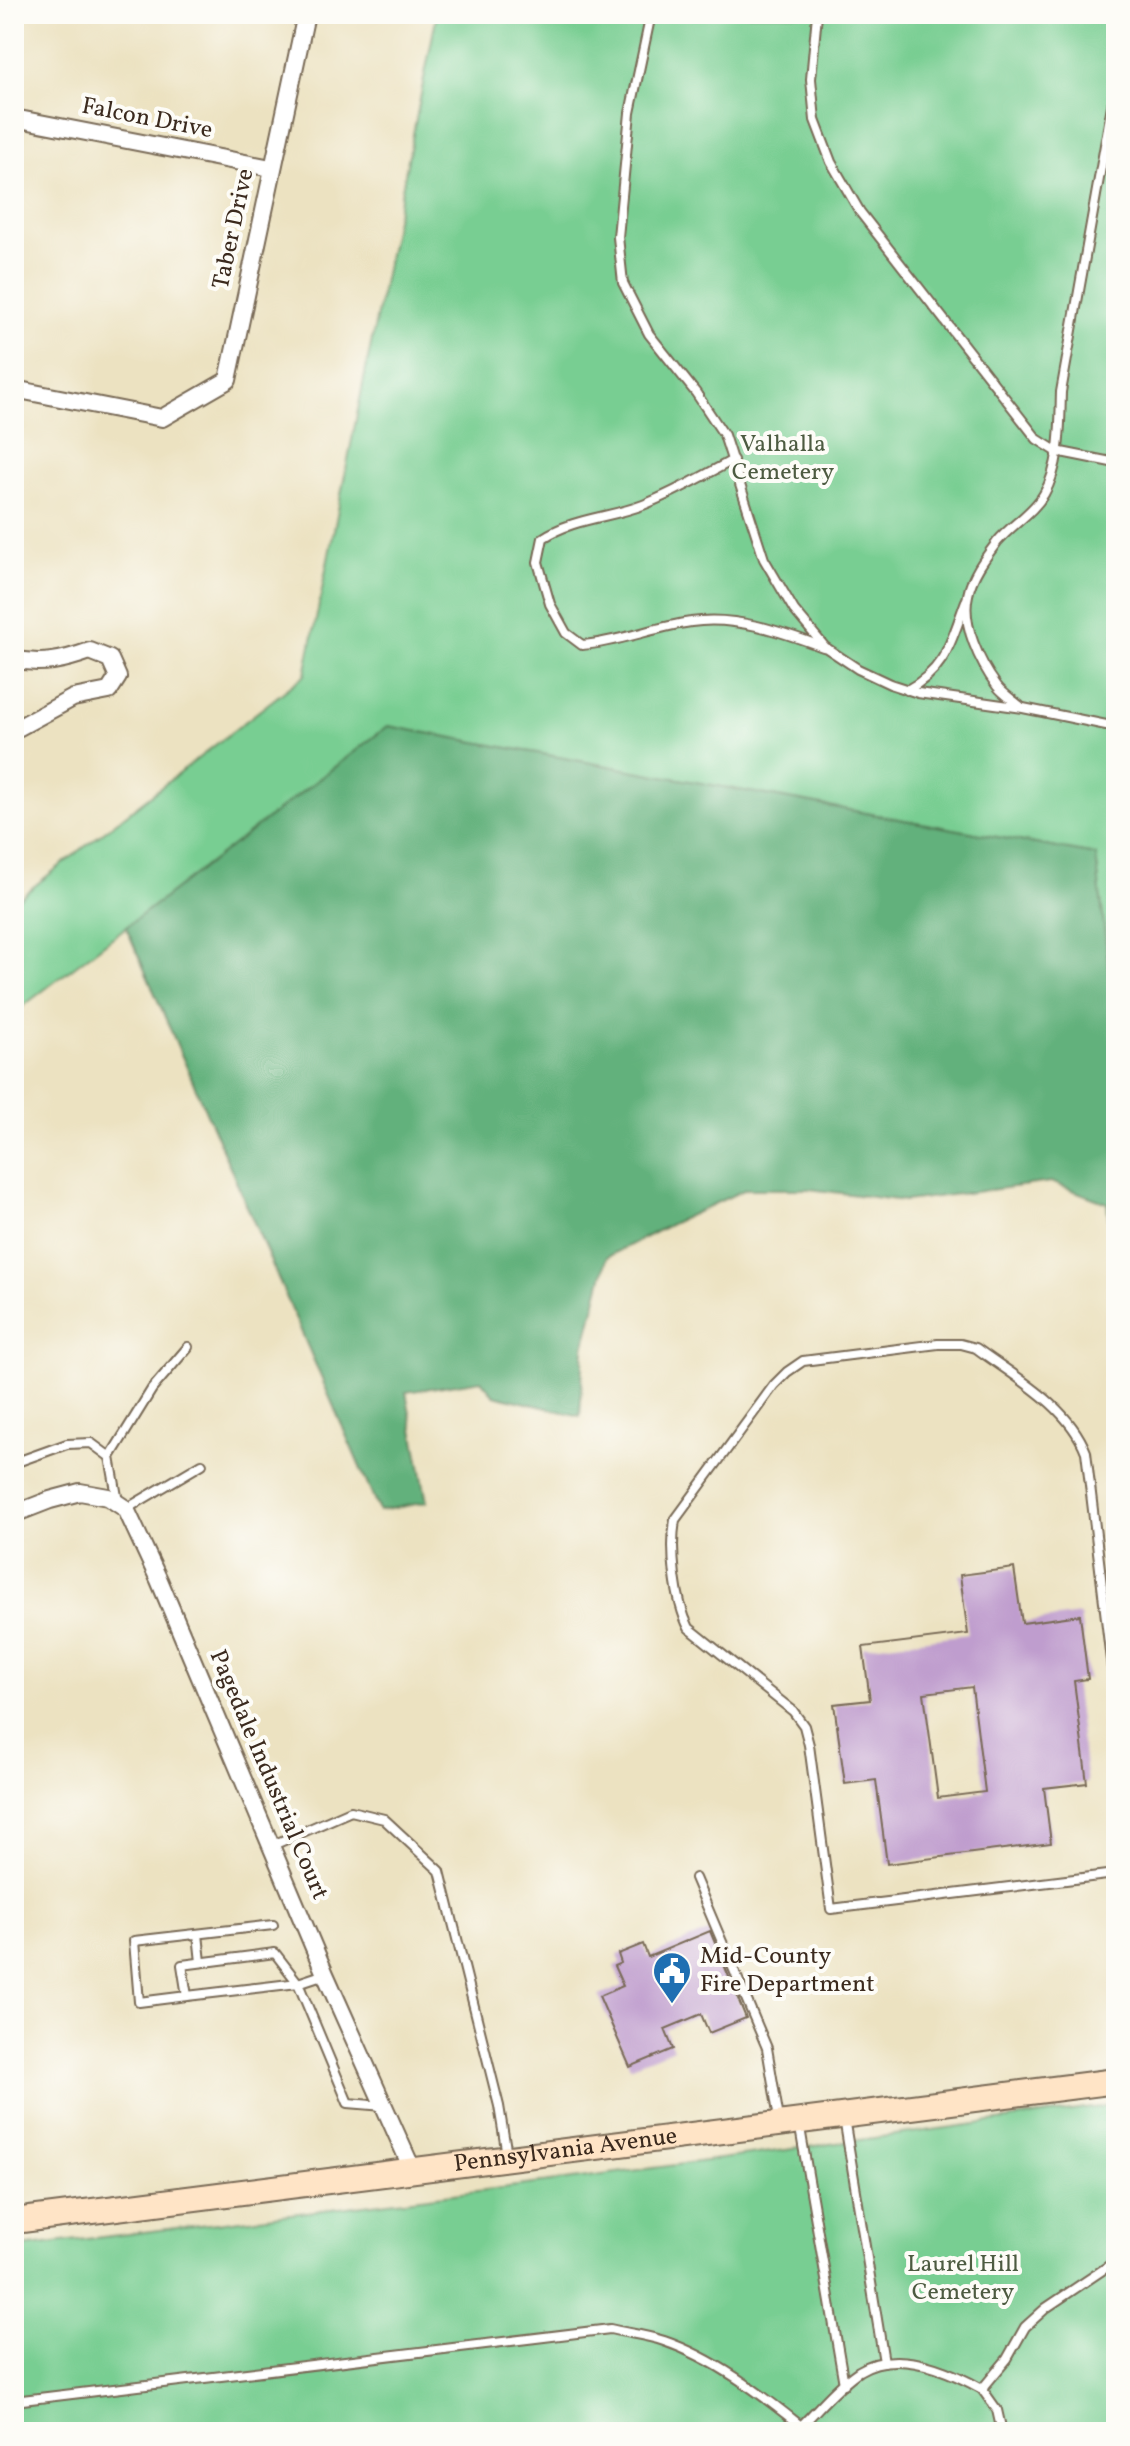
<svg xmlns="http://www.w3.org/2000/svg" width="1130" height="2446" viewBox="0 0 1130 2446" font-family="Vollkorn,serif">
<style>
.green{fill:#78ce92;stroke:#5a7c58;stroke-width:2}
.forest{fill:#62b17c;stroke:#4e6e4d;stroke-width:2}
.building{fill:#bf9dce;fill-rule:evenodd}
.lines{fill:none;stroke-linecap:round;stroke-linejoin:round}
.lane-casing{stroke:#796a57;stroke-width:12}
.street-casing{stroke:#796a57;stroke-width:20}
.secondary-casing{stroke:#796a57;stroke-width:28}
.lane{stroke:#fff;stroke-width:8}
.street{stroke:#fff;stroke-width:16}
.secondary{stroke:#ffe4c6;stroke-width:24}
.labels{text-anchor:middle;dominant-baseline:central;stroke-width:8;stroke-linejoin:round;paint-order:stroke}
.street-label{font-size:24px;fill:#3b2a1e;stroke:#fdfcf7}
.park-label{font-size:24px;fill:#4d5b41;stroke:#fdfcf7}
.poi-label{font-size:24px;fill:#3b2a1e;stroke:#fdfcf7;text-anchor:start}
</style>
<rect width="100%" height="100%" fill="#fdfcf7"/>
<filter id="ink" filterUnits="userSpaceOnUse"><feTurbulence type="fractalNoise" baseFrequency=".0125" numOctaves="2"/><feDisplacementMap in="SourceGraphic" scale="16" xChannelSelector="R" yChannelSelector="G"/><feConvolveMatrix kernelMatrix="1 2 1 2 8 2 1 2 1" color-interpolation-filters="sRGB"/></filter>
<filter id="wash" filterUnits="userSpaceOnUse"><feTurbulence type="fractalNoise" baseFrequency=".006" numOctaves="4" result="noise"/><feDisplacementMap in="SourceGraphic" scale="32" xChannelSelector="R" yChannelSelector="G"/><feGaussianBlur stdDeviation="1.8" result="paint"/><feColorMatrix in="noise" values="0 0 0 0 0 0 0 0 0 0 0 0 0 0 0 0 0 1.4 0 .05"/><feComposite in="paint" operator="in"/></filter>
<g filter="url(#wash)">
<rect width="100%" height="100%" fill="#ece2c1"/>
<g class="green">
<path d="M437,14H1116V1035L1096,855L388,726L14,1013V902L305,675Z"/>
<path d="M1116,2105V2432H14V2248L558,2181Z"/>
</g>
<path class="forest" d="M388,726L1096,855L1116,1035V1298L1107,1203L1051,1182L905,1201L809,1189H746L671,1224L607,1257L584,1348L580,1416L494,1395L481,1380L406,1392L427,1502L379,1511L126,927Z"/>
<g id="blocks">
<g class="building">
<path d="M1014,1568L1022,1623L1080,1615L1088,1679L1074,1681L1087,1783L1044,1788L1051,1843L887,1864L876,1780L845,1784L834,1704L870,1700L863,1647L968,1634L960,1575ZM972,1687L985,1792L938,1798L924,1693Z"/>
<path d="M710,1931L746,2018L709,2033L701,2014L665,2029L673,2049L630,2067L599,1996L623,1986L614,1966L621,1963L618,1954L643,1944L648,1957Z"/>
</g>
</g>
</g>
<g filter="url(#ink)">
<use href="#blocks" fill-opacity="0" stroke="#796a57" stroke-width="2"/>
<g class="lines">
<defs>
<g id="lane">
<path d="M651,14L630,113L618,237L623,283L649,334L696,393L724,435L764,559L794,610L825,647L858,669L890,684L918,693L1023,708L1116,727"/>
<path d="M817,14L811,79L815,120L831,162L860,212L1037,439L1056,451L1116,463"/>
<path d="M733,460C703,476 674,493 643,505C609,518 574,518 543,538L538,562L550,604L566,633L582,645C619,642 654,627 691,622C734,615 783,632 823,647"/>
<path d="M907,690C947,669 951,640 966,601"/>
<path d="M1020,706C1013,700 1003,694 997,686C980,663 961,624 968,595C972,575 985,558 997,542C1011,525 1033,513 1044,494C1061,465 1060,424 1061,392L1116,83"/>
<path d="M14,1463L67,1444L91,1443L110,1457"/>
<path d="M118,1502L110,1457L152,1389L188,1347"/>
<path d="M126,1509L202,1464"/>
<path d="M273,1845L351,1811L384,1819L440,1871L499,2106L507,2155"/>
<path d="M1116,1861V1882"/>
<path d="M1115,1874L831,1909L809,1745L804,1726L793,1711L689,1628C675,1600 670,1550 675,1520L774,1385L787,1372L803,1361L938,1344H961L976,1348C1015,1377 1068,1405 1086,1452L1116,1702"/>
<path d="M695,1878L767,2048L779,2119"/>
<path d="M198,1934L201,1962"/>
<path d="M325,1974L298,1983L187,1996L182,1965L275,1953L298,1983L348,2103L384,2106"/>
<path d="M187,1996L139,2002L134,1941L273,1925"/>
<path d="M844,2118L884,2362"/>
<path d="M799,2122L844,2384"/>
<path d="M14,2401L610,2329C627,2333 647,2335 664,2341C714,2358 760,2393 801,2426"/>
<path d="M799,2432L801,2426C819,2408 837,2386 859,2371C896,2348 948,2370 982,2389"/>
<path d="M1002,2432L997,2410L982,2389L1007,2359L1025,2327L1046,2308L1116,2261"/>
</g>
<g id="street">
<path d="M14,118L271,168"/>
<path d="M14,389L162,418L228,380L306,14"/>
<path d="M14,659C41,666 65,660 90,651L110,659L118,677L109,691L73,698L14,730"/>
<path d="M14,1514L50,1500L80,1492L108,1497L126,1509L159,1580L325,1974L413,2171"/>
</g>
<g id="secondary">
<path id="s1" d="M14,2221L1116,2081"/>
</g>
</defs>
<use href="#lane" class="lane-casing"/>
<use href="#street" class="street-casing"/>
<use href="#secondary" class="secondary-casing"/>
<use href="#lane" class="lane"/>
<use href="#street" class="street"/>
<use href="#secondary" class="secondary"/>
</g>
</g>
<defs>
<symbol id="civic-pin" viewBox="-11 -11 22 30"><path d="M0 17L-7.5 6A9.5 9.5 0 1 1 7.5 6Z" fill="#1f6fb2" stroke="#fdfcf7"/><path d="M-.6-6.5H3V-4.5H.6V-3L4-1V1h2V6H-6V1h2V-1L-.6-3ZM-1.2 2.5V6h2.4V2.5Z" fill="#fff"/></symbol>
</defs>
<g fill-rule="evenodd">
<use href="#civic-pin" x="650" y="1949" width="44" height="60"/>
</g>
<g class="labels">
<g class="street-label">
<text transform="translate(147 119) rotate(11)">Falcon Drive</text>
<text transform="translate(234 229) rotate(-78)">Taber Drive</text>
<text transform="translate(268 1775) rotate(67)">Pagedale Industrial Court</text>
<text stroke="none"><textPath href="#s1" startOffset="556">Pennsylvania Avenue</textPath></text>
</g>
<g class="park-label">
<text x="783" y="445">Valhalla<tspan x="783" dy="28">Cemetery</tspan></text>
<text x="963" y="2265">Laurel Hill<tspan x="963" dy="28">Cemetery</tspan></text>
</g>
<g class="poi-label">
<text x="700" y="1957">Mid-County<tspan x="700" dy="28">Fire Department</tspan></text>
</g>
</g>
<rect width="1130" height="2446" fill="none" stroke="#fdfcf7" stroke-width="48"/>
</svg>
